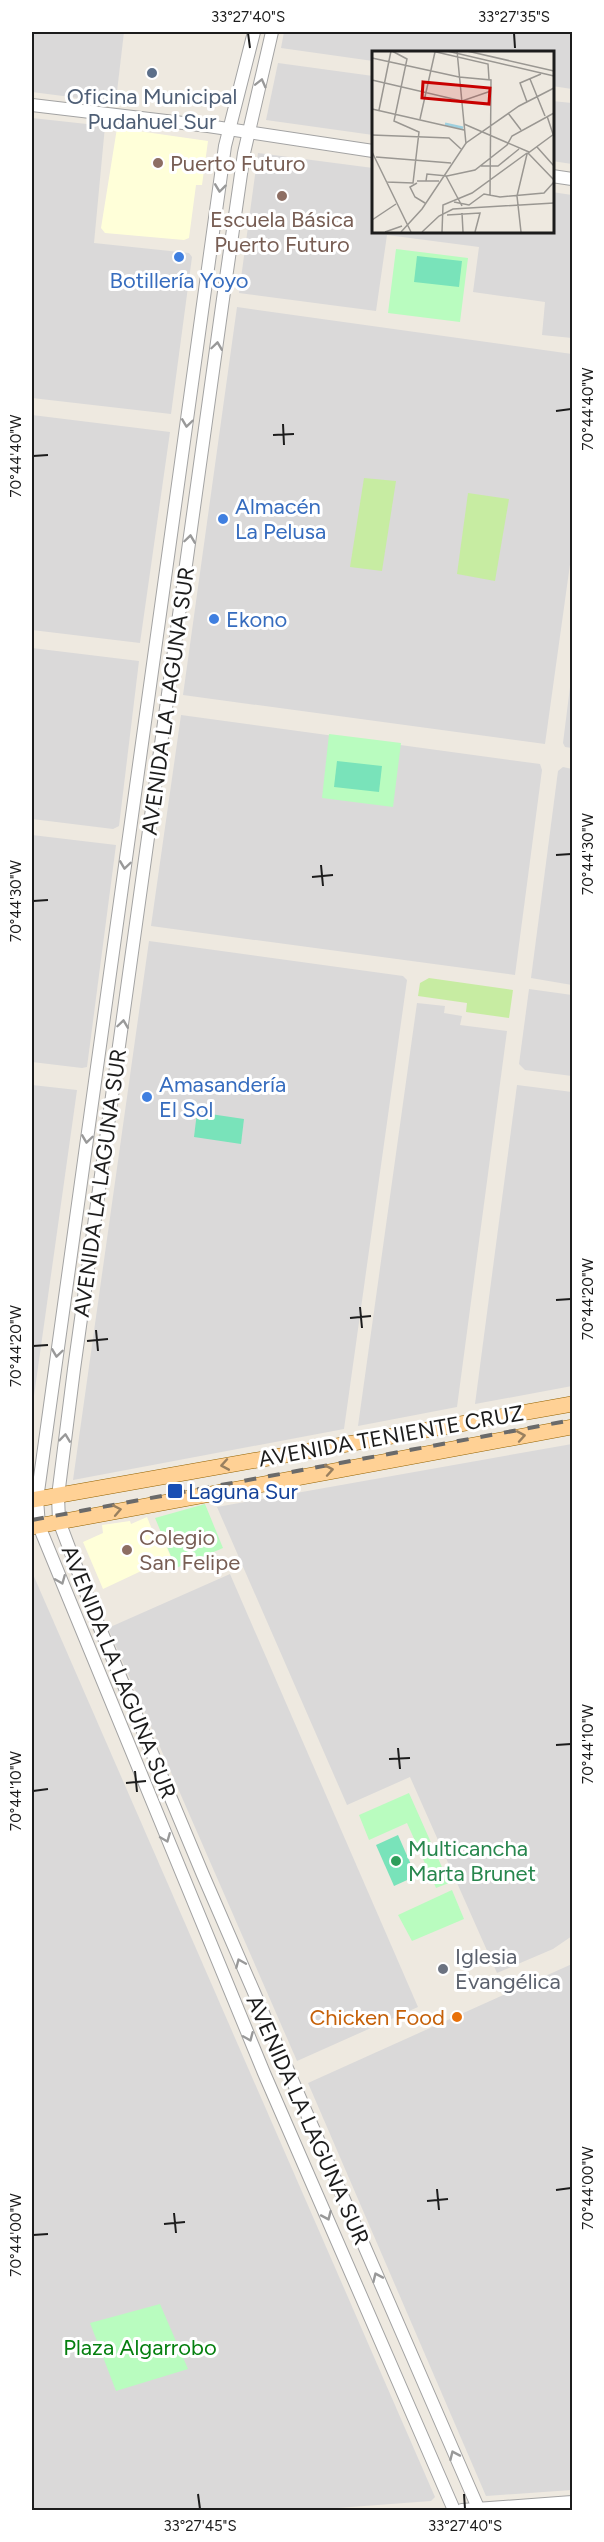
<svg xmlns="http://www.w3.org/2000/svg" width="604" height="2542" viewBox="0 0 604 2542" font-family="Figtree,sans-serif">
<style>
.residential{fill:#dad9d9}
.education{fill:#ffffd9}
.grass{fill:#c7eca2}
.park{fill:#b9fcbf}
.pitch{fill:#79e3ba}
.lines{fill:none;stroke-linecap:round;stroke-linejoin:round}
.tertiary-casing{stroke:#a3a3a3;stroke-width:14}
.primary-casing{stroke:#946200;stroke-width:16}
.tertiary{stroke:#fff;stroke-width:12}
.primary{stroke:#ffd195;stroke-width:15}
.rail{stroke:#6a6a6a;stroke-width:4;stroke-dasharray:12 12;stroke-linecap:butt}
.oneway{stroke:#999}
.oneway2{stroke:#99805f}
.ticks{fill:none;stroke:#1c1c1c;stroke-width:2}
.service-dot{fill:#5c6f8a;stroke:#fff;stroke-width:2}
.education-dot{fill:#8d6e63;stroke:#fff;stroke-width:2}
.shop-dot{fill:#3f7fe0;stroke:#fff;stroke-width:2}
.transit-dot{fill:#1a4fb4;stroke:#fff;stroke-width:2}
.leisure-dot{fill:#2e9e5b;stroke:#fff;stroke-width:2}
.worship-dot{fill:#6b7280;stroke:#fff;stroke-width:2}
.food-dot{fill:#e8710a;stroke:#fff;stroke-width:2}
.labels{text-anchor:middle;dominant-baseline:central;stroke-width:6;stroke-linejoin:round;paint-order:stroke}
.service-label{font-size:22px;fill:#4e5e75;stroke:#fff}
.education-label{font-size:22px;fill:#785e54;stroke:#fff;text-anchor:start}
.shop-label{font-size:22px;fill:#366cbe;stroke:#fff;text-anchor:start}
.street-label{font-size:22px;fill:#1c1c1c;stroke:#fff}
.transit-label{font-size:22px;fill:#164399;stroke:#fff;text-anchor:start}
.leisure-label{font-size:22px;fill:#27864d;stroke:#fff;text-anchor:start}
.worship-label{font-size:22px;fill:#5b616d;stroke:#fff;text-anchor:start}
.food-label{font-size:22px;fill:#c56008;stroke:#fff;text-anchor:end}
.park-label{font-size:22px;fill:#057f0f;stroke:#fff}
.inset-river{fill:none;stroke:#9ed0df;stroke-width:3}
.inset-road{fill:none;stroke:#9a9792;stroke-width:1.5}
.view{fill:#c80000;fill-opacity:0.15;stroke:#c80000;stroke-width:3}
.inset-edge{fill:none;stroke:#1c1c1c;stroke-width:3}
.neatline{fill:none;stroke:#1c1c1c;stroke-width:2}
.ticks-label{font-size:15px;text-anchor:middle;fill:#1c1c1c}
</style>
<rect width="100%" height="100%" fill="#eee9e0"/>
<g class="residential">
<path d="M32,32H124L116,100L109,102L32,92Z"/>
<path d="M284,32H572V89L552,86V52H373V61L281,48Z"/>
<path d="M278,63L373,76V135L266,120Z"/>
<path d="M552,101L572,103V164L552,161Z"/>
<path d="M32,118L105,126L94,243L189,253L192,257L171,414L32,398Z"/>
<path d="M258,153L373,168V231H552V192L572,195V338L542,335L545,302L473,292L479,247L387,235L376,311L239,293Z"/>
<path d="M237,307L572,354V550L545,744L183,695Z"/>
<path d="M32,415L170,432L140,643L32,630Z"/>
<path d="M32,648L139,661L119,826L113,829L32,819Z"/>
<path d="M572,671V748L565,747L563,743Z"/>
<path d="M181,715L540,764L542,770L515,975L151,926Z"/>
<path d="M563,767L572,769V985L531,978L558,771Z"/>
<path d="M32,835L116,845L87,1067L82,1068L32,1062Z"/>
<path d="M149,941L403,976L407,980L344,1429L73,1480Z"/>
<path d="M529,989L572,995V1076L525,1070L519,1064Z"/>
<path d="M417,1003L445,1006L444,1013L462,1016L460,1025L507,1031L457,1407L358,1426Z"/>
<path d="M32,1085L77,1090L32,1410Z"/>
<path d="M517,1085L572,1092V1386L475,1404Z"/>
<path d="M572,1444V1936L553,1949L497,1973L410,1777L347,1805L217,1507Z"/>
<path d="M32,1572L435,2497L431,2501L311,2510H32Z"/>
<path d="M230,1574L418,2007L297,2061L108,1628Z"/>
<path d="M572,1964V2490L486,2496L308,2083Z"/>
</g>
<g class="education">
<path d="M117,128L208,141L202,185H196L189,238L184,240L105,233L101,228Z"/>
<path d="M147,1517L157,1542L163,1539L171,1557L103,1589L83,1542L103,1533L102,1525L130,1521L131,1524Z"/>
</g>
<g class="grass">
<path d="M364,478L396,481L382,571L350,567Z"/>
<path d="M468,493L509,499L495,581L457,574Z"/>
<path d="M429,978L513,990L509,1018L466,1012L467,1003L418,996L420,983Z"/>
</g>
<g class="park">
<path d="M396,249L468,258L460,322L388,313Z"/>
<path d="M329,734L401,743L393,807L322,798Z"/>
<path d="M205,1504L223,1548L176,1568L155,1518Z"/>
<path d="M409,1793L449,1883L436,1888L407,1823L369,1840L359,1815Z"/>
<path d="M452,1890L464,1919L412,1941L398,1915Z"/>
<path d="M160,2304L188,2369L116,2391L90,2323Z"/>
</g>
<g class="pitch">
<path d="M417,256L462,261L459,287L414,282Z"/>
<path d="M337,761L382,766L379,792L334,787Z"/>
<path d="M197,1112L244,1119L241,1144L194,1137Z"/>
<path d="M398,1835L416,1876L394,1886L376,1845Z"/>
</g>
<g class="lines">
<defs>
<g id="tertiary">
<path d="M254,32L225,146L37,1499L39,1526L264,2073L454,2510"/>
<path d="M272,32L244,153L223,299L74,1369L58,1496L59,1521L94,1614L203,1875L479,2510"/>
<path d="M32,105L208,126L373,151"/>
<path d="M552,176L572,179"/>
<path d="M462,2510L572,2502"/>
</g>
<g id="primary">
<path d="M32,1500L572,1404"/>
<path d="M32,1527L572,1427"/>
</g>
</defs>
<use href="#tertiary" class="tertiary-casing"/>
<use href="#primary" class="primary-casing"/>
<use href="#tertiary" class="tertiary"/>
<use href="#primary" class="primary"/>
<path class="rail" d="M32,1520L572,1420"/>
</g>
<defs><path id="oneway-chevron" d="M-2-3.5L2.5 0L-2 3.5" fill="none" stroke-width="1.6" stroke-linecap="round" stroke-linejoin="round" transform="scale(1.5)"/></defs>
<g class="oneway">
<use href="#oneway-chevron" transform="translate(261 83) rotate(-76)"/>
<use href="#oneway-chevron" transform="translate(220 188) rotate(97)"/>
<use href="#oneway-chevron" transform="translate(217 346) rotate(-82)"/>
<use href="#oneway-chevron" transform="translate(187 423) rotate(98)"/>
<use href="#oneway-chevron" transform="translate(190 539) rotate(-82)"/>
<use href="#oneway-chevron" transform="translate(125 865) rotate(98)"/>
<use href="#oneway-chevron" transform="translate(123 1024) rotate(-82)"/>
<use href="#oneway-chevron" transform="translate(87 1139) rotate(98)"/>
<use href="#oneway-chevron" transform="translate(57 1353) rotate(98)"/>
<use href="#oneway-chevron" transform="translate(65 1438) rotate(-83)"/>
<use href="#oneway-chevron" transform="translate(61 1580) rotate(68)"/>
<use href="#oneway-chevron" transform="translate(166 1838) rotate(68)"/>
<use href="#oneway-chevron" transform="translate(240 1963) rotate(-113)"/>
<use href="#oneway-chevron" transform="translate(249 2037) rotate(67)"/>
<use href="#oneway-chevron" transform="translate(327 2216) rotate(66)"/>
<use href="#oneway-chevron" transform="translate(377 2277) rotate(-114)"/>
<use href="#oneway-chevron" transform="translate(454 2455) rotate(-114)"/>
</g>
<g class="oneway2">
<use href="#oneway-chevron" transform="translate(521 1436) rotate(-10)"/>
<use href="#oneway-chevron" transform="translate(225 1465) rotate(170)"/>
<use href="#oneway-chevron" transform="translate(329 1470) rotate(-10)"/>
<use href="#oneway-chevron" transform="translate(117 1510) rotate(-11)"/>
</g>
<path class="ticks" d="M248,33L250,48M514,33L515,48M556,411L571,409M283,424L284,445M273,435L294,434M33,456L48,455M556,855L571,854M321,865L323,886M312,877L333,875M33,901L48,900M556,1300L571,1299M360,1307L362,1328M350,1318L371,1316M96,1330L98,1351M87,1341L108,1339M33,1346L48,1345M556,1745L571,1744M398,1748L400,1769M389,1759L410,1758M135,1771L137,1792M126,1783L146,1781M33,1791L48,1789M437,2189L439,2210M556,2190L571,2188M427,2201L448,2199M174,2213L176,2233M164,2224L185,2222M33,2235L48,2234M198,2494L200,2509M464,2494L465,2509"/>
<circle class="service-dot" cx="152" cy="73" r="6"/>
<g class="education-dot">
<circle cx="158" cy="163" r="6"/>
<circle cx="282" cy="196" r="6"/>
<circle cx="127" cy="1550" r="6"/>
</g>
<g class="shop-dot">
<circle cx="179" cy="257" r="6"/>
<circle cx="223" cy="519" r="6"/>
<circle cx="214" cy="619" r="6"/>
<circle cx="147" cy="1097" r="6"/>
</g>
<rect class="transit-dot" x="167" y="1483" width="16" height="16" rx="3"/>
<circle class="leisure-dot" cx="396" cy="1861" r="6"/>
<circle class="worship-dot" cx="443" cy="1969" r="6"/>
<circle class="food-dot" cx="457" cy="2017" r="6"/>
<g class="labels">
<g class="service-label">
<text x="152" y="96">Oficina Municipal<tspan x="152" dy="25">Pudahuel Sur</tspan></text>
</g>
<g class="education-label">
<text x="170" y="163">Puerto Futuro</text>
<text x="282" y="219" text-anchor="middle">Escuela Básica<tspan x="282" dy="25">Puerto Futuro</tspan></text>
<text x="139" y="1537">Colegio<tspan x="139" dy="25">San Felipe</tspan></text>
</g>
<g class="shop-label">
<text x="179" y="280" text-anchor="middle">Botillería Yoyo</text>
<text x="235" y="506">Almacén<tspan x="235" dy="25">La Pelusa</tspan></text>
<text x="226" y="619">Ekono</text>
<text x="159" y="1084">Amasandería<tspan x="159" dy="25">El Sol</tspan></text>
</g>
<g class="street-label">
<text transform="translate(168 701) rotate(-82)">AVENIDA LA LAGUNA SUR</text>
<text transform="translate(100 1183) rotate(-82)">AVENIDA LA LAGUNA SUR</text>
<text transform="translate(391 1436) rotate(-10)">AVENIDA TENIENTE CRUZ</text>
<text transform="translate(119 1672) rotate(68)">AVENIDA LA LAGUNA SUR</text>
<text transform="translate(308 2120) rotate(66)">AVENIDA LA LAGUNA SUR</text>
</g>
<g class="transit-label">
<text x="188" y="1491">Laguna Sur</text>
</g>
<g class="leisure-label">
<text x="408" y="1848">Multicancha<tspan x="408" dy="25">Marta Brunet</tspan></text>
</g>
<g class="worship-label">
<text x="455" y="1956">Iglesia<tspan x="455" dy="25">Evangélica</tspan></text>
</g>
<g class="food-label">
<text x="445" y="2017">Chicken Food</text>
</g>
<g class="park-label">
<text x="140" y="2347">Plaza Algarrobo</text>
</g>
</g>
<g transform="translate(372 51)">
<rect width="182" height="182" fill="#eee9e0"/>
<path class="inset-river" d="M73,73L91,77"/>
<path class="inset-road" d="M60,0L116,13L117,28M75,0L182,25M85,0L94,93M95,0L182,20M0,7L87,26L119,29L118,145M158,28L173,65M0,29L90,50L119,40M155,51L148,32L169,23M0,58L92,79M7,59L19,0M136,62L149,79M175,65L181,83M48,68L63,1M92,73L157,101M0,84L77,87L89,98M165,96L182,115M0,101L39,181M156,102L182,129M4,106L79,112M109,115H126L147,98M74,125L90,155M45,130H67M54,130L55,123L75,125L103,119L135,94L140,85L182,62M14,131L41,132L47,81L22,70L35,8L20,0M45,132L38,136L43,146L53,152M82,151L97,154L112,143L128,146L172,142L182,131M90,162L91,181M75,164L108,162L103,181M0,169L24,153M13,181L30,175M29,181L50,158L94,92L147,55L182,37M50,181L67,165L81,158L182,152M70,181L71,154L100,142L155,102M149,181L145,145L155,103L182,83"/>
<path class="view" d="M51,31L118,37L117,53L50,47Z"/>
<rect width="182" height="182" class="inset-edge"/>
</g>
<rect width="604" height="2542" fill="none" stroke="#ffffff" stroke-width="66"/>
<rect x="33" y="33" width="538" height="2476" class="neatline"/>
<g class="ticks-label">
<text x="248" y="22">33°27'40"S</text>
<text x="514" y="22">33°27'35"S</text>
<text transform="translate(588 409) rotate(-90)" y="5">70°44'40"W</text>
<text transform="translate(16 456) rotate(-90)" y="5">70°44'40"W</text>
<text transform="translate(588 854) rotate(-90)" y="5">70°44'30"W</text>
<text transform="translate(16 901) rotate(-90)" y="5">70°44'30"W</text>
<text transform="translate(588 1299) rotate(-90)" y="5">70°44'20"W</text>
<text transform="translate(16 1346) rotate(-90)" y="5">70°44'20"W</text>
<text transform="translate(588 1744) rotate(-90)" y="5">70°44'10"W</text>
<text transform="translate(16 1791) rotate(-90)" y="5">70°44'10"W</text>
<text transform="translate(588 2188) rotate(-90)" y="5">70°44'00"W</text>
<text transform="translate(16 2235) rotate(-90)" y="5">70°44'00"W</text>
<text x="200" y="2531">33°27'45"S</text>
<text x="465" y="2531">33°27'40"S</text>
</g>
</svg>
